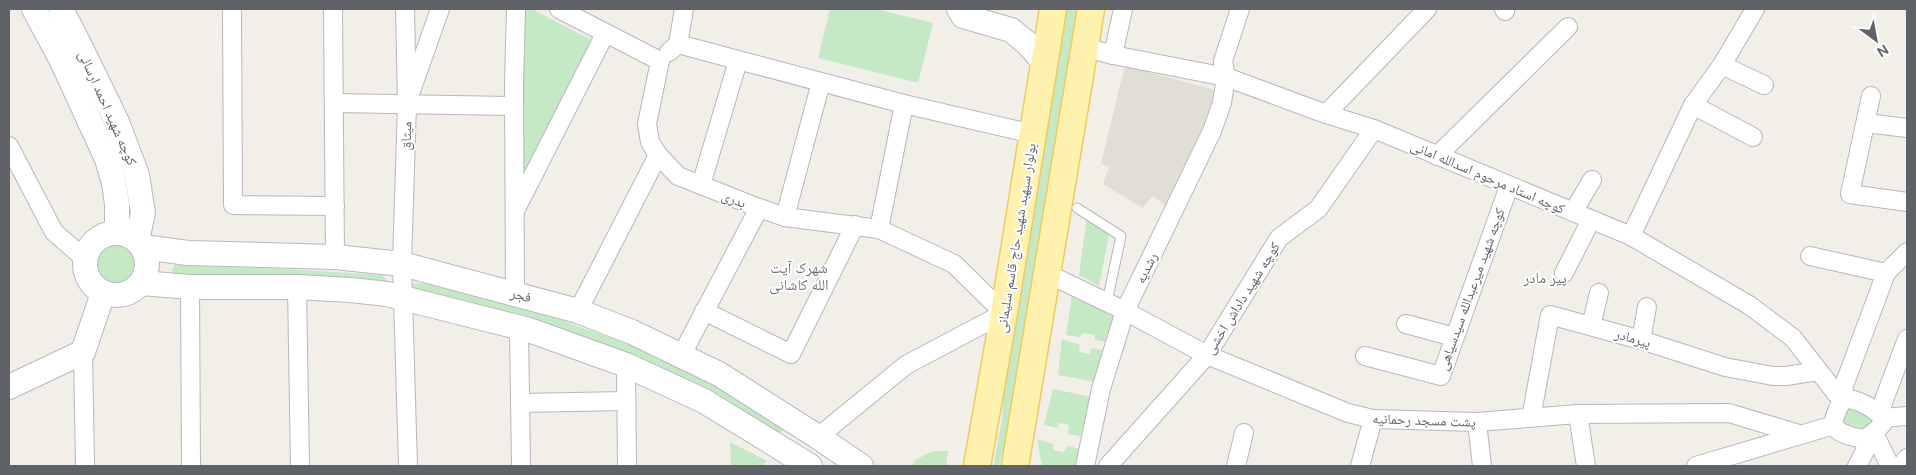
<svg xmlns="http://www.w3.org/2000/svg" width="1916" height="475" viewBox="0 0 1916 475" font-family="'DM Sans','Noto Naskh Arabic',sans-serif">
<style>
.education{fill:#e1ded6}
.grass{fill:#c5e8c5}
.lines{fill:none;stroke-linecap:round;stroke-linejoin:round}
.lane-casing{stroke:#b5b8bc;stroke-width:11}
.street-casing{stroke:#b5b8bc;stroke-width:20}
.secondary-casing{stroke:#b6babf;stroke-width:26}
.primary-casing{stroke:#f2c960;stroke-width:29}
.lane{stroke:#fff;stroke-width:9}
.street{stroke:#fff;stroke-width:18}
.secondary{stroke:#fff;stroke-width:24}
.primary{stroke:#fff2af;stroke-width:26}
.labels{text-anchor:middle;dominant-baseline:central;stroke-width:4;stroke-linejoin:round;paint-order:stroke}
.street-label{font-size:14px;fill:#5f6368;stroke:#fff}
.neighbourhood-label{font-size:15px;fill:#70757a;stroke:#fff}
</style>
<rect width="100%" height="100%" fill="#f1efe8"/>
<path class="education" d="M1129,67L1215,90L1219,96L1171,209L1152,196L1143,208L1103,184L1109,167L1101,164L1124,69Z"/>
<g class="grass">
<path d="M521,9H532L595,42L524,184Z"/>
<path d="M830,9H876L933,23L918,83L818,58Z"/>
<path d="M1066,9H1078L1042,231L1032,278L1015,399L999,466H994C996,440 1007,416 1001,390Z"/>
<path d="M1087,217L1110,229L1099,286L1079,275Z"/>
<circle cx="115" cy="264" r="22"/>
<path d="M175,265L286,269L382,275L387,281V287L173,274L172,269Z"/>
<path d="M419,283L456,289L531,309L630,345L706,380L779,422L783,428L782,432H776L409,290L411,284Z"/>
<path d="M1072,296L1119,319L1107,342L1095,340V335L1082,333L1080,337L1066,335Z"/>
<path d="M1062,339L1080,345L1079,352L1090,354L1092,348L1105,351L1096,382L1058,375Z"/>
<path d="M1053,389L1092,397L1080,436L1068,434L1069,425L1059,423L1057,428L1044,425Z"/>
<path d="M1847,407H1852L1874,420L1873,423L1863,428L1841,424Z"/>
<path d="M1037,439L1054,444L1053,450L1064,452L1067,446L1080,449L1076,466H1042Z"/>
<path d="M730,442L767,461L761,466H731Z"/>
<path d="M933,451H948L946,466H912L915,460Z"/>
</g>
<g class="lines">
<defs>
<path id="lane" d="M1077,208L1121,236L1107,302"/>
<g id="street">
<path d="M232,9L233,205L335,206"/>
<path d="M333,9L335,257"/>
<path d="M405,9L407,104L402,264L408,466"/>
<path d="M559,9L660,61L647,124L650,142L658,155L678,176L759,208L785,217L879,229L954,264L1004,313L906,365L818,437"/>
<path d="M1504,9L1505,11"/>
<path d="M678,44L904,104L1033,134"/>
<path d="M1084,47L1113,55L1226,77L1326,114L1374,129L1631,236L1749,305L1793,338L1842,401"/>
<path d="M669,52L678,44L684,9"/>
<path d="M1113,55L1123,9"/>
<path d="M1722,65L1764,85"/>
<path d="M411,91L440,9"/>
<path d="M1871,96L1850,194L1907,202"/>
<path d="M335,103L514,106"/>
<path d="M1693,105L1753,137"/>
<path d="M1326,114L1427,9"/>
<path d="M1866,123L1907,128"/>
<path d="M9,146L54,232L85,259"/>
<path d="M1437,156L1568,27"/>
<path d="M701,185L738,61"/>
<path d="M516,209L605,34"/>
<path d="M1573,212L1592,180"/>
<path d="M785,217L821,82"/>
<path d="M879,229L904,104"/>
<path d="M1631,236L1693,105L1722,65L1755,9"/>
<path d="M1810,256L1886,273"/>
<path d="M1046,273L1125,311L1207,355L1348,413L1373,419L1477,422L1578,414L1729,413L1799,434"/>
<path d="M1564,273L1591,220"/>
<path d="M190,287L191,466"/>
<path d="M297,287L300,466"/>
<path d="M515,294L514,85L516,9"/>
<path d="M578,311L658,155"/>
<path d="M704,311L791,354L855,225"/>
<path d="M1406,324L1454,337"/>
<path d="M1591,326L1599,293"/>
<path d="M519,327L521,466"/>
<path d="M1641,340L1647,307"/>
<path d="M83,352L85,466"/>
<path d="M681,356L759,208"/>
<path d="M1365,356L1441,376L1509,186"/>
<path d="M626,365L627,466"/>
<path d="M1846,399L1843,388L1886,273L1907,252"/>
<path d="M1846,399C1858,399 1875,409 1883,418V423C1878,429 1872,435 1865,438C1859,439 1855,437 1850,436C1834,430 1830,427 1837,411C1839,405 1841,402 1846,399Z"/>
<path d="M520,403L626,401"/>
<path d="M1879,413L1907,339"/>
<path d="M1578,414L1586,466"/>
<path d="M1531,418L1550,315L1641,340L1725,367L1773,376H1786L1818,371"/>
<path d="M1883,418L1907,416"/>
<path d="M1477,422L1482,466"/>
<path d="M1874,433L1888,462L1889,466"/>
<path d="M1085,466L1101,389L1125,311L1212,131L1222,103L1226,77L1223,61L1240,9"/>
<path d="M1108,466L1207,355L1279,238L1318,209L1374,129"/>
<path d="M1236,466L1244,433"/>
<path d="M1360,466L1373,419"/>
<path d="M1696,466L1834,425"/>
<path d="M1857,466L1865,451L1866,438"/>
<path d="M1901,466L1907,458"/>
</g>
<g id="secondary">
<path d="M34,9L61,59L107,159L114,183L117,204V232"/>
<path d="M61,9L81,48L117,122L137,175L143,213L137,240"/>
<path d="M959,9L963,16L1011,30L1027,43L1044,62"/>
<circle cx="116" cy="264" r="31"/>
<path d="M143,247L188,253L335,257L402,264L578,311L632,332L719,374L818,437L861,466"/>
<path d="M141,283L190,287H297L351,290L387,294L529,330L626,365L704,401L810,466"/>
<path d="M9,387L83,352L103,293"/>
</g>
<g id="primary">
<path d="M977,466L1004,313L1053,9"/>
<path d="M1015,466L1091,9"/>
</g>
</defs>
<use href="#lane" class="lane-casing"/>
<use href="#street" class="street-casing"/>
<use href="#secondary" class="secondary-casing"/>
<use href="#primary" class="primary-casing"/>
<use href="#lane" class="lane"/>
<use href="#street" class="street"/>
<use href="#secondary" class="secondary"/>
<use href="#primary" class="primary"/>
</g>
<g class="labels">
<g class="street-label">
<text transform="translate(108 108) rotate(66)">کوچه شهید احمد ارسالی</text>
<text transform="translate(406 136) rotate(-88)">میثاق</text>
<text transform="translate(1488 177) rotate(23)">کوچه استاد مرحوم اسدالله امانی</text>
<text transform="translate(734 199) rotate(22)">بدری</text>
<text transform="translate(1016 238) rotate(-81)">بولوار سپهبد شهید حاج قاسم سلیمانی</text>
<text transform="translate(1146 268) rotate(-64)">رشدیه</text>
<text transform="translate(1471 289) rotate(-70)">کوچه شهید میرعبدالله سیدسیاهی</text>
<text transform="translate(521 295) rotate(14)">فجر</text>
<text transform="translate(1242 298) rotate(-58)">کوچه شهید داداش اخشی</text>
<text transform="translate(1633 338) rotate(16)">پیرمادر</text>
<text transform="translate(1424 420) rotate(2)">پشت مسجد رحمانیه</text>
</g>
<g class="neighbourhood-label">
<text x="799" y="268">شهرک آیت<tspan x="799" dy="17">الله کاشانی</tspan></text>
<text x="1545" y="278">پیر مادر</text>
</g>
</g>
<rect width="1916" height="475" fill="none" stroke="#5f6368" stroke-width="20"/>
<g transform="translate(1876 40) rotate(148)" stroke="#ffffff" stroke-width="4" paint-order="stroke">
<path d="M0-4L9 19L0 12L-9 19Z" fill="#5f6368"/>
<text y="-8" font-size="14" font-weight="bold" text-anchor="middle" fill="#5f6368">N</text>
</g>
</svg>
